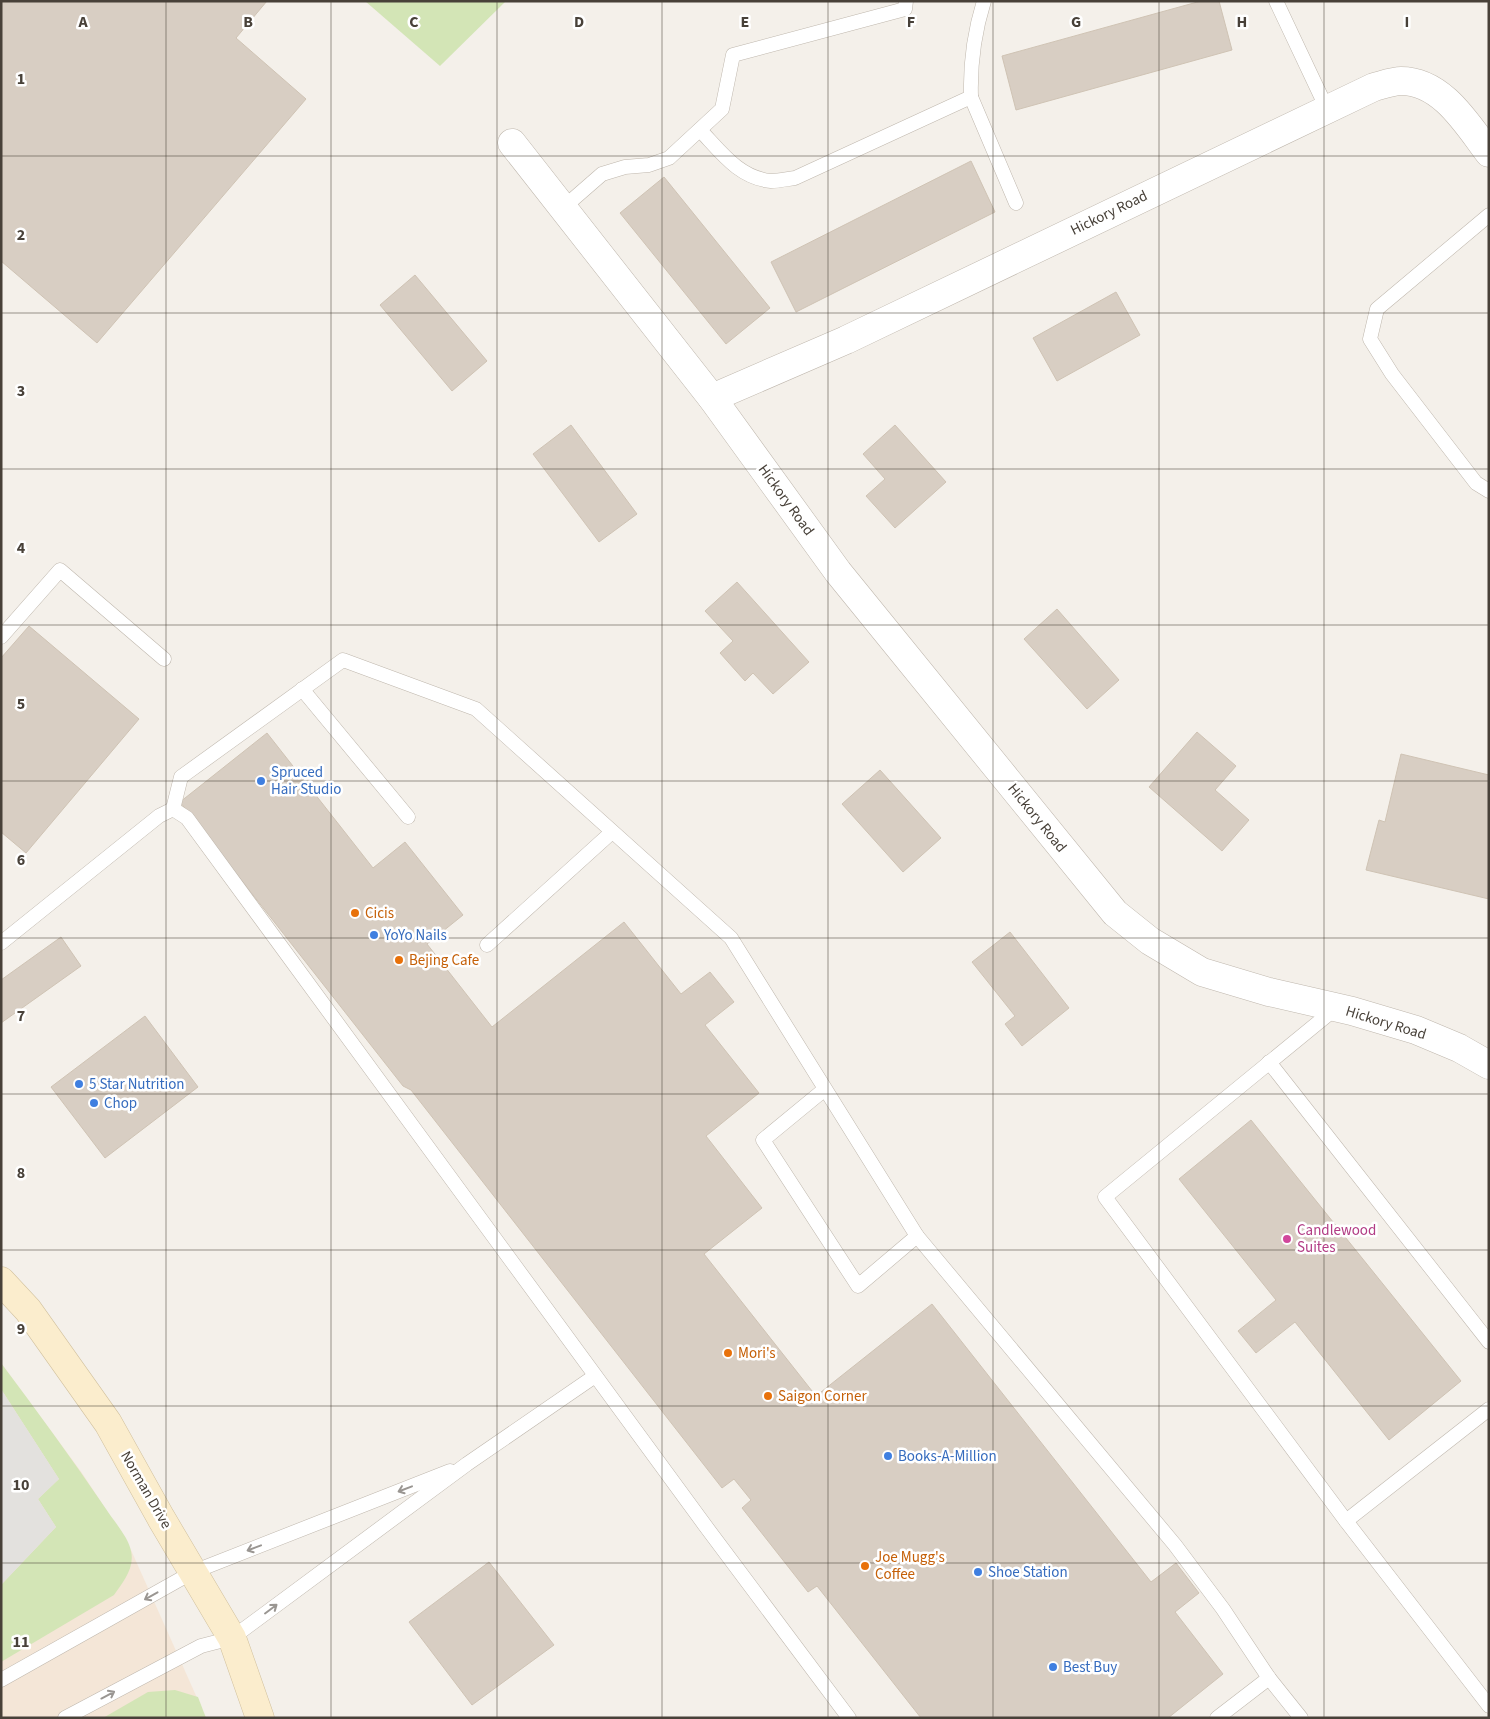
<svg xmlns="http://www.w3.org/2000/svg" width="1490" height="1719" viewBox="0 0 1490 1719" font-family="'Source Sans 3',sans-serif">
<style>
.commercial{fill:#f4e6d7}
.green{fill:#d3e5b6}
.parking{fill:#e3e1de}
.building{fill:#d8cec3;stroke:#cfc3b4}
.lines{fill:none;stroke-linecap:round;stroke-linejoin:round}
.lane-casing{stroke:#bfb7ad;stroke-width:15}
.street-casing{stroke:#bfb7ad;stroke-width:29}
.secondary-casing{stroke:#d1c09d;stroke-width:29}
.lane{stroke:#fff;stroke-width:14}
.street{stroke:#fff;stroke-width:28}
.secondary{stroke:#fbedcd;stroke-width:28}
.oneway{stroke:#9a9692}
.grid{fill:none;stroke:#484139;stroke-width:1;stroke-opacity:0.55}
.shop-dot{fill:#3f7fe0;stroke:#fff;stroke-width:2}
.food-dot{fill:#e8710a;stroke:#fff;stroke-width:2}
.hotel-dot{fill:#d1479c;stroke:#fff;stroke-width:2}
.labels{text-anchor:middle;dominant-baseline:central;stroke-width:5;stroke-linejoin:round;paint-order:stroke}
.street-label{font-size:15px;fill:#484139;stroke:#fff}
.shop-label{font-size:15px;fill:#366cbe;stroke:#fff;text-anchor:start}
.food-label{font-size:15px;fill:#c56008;stroke:#fff;text-anchor:start}
.hotel-label{font-size:15px;fill:#b23c85;stroke:#fff;text-anchor:start}
.grid-label{font-size:16px;text-anchor:middle;font-weight:bold;fill:#484139;stroke:#fff;stroke-width:5;stroke-linejoin:round;paint-order:stroke}
</style>
<rect width="100%" height="100%" fill="#f4f0ea"/>
<path class="commercial" d="M1,1363L82,1473L122,1534L131,1550L206,1718H1Z"/>
<g class="green">
<path d="M365,1H506L440,66Z"/>
<path d="M1,1363C37,1411 72,1459 106,1509C113,1520 129,1538 131,1551C135,1568 123,1582 114,1595L1,1662V1585L56,1527L38,1499L59,1479L1,1389Z"/>
<path d="M175,1690L198,1697L206,1718H103L148,1692Z"/>
</g>
<path class="parking" d="M1,1389L59,1479L38,1499L56,1527L1,1585Z"/>
<g class="building">
<path d="M1,1H267L236,38L306,99L97,343L1,261Z"/>
<path d="M1201,1H1219L1232,50L1016,110L1002,56Z"/>
<path d="M971,161L995,212L796,312L771,262Z"/>
<path d="M664,177L770,308L726,344L620,213Z"/>
<path d="M415,275L487,361L452,391L380,305Z"/>
<path d="M1116,292L1140,335L1057,381L1033,338Z"/>
<path d="M571,425L637,514L599,542L533,454Z"/>
<path d="M895,425L946,482L895,528L866,496L885,479L863,454Z"/>
<path d="M737,582L809,662L773,694L753,673L745,681L720,653L733,641L705,611Z"/>
<path d="M1057,609L1119,680L1087,709L1024,639Z"/>
<path d="M29,626L139,719L26,853L1,832V658Z"/>
<path d="M1197,732L1236,766L1215,790L1249,820L1222,851L1149,787Z"/>
<path d="M267,733L373,868L405,842L463,915L427,944L492,1027L624,922L681,994L710,972L734,1002L705,1025L759,1093L706,1136L762,1208L704,1254L816,1396L932,1304L1151,1582L1176,1563L1199,1593L1175,1612L1223,1674L1168,1718H921L817,1586L808,1592L742,1508L751,1500L734,1479L722,1488L411,1090L403,1086L180,802Z"/>
<path d="M1401,754L1489,775V899L1366,870L1379,820L1385,822Z"/>
<path d="M880,770L941,838L903,872L842,804Z"/>
<path d="M1010,932L1069,1008L1022,1046L1005,1024L1015,1016L972,962Z"/>
<path d="M61,937L81,966L1,1023V980Z"/>
<path d="M145,1016L198,1087L105,1158L51,1087Z"/>
<path d="M1251,1120L1461,1381L1389,1440L1295,1322L1256,1353L1238,1331L1276,1300L1179,1179Z"/>
<path d="M489,1562L554,1645L472,1705L409,1622Z"/>
</g>
<g class="lines">
<defs>
<g id="lane">
<path d="M1276,1L1327,109"/>
<path d="M971,97L1016,203"/>
<path d="M700,130C721,152 739,178 771,181C779,181 787,179 795,178L971,97C970,64 974,33 984,1"/>
<path d="M563,208L602,174L625,167L649,165L669,158L722,109L733,55L905,9L906,1"/>
<path d="M1489,215L1377,309L1370,339L1392,374L1476,483L1489,491"/>
<path d="M1,637L60,570L164,659"/>
<path d="M302,689L408,817"/>
<path d="M173,809L181,777L343,660L476,709L731,938L917,1236L858,1286L763,1140L825,1089"/>
<path d="M1,943L159,816L173,809L187,818L704,1524L849,1718"/>
<path d="M487,945L612,832"/>
<path d="M1336,1008L1105,1197L1346,1521L1489,1706"/>
<path d="M1269,1062L1489,1342"/>
<path d="M917,1236L1175,1545L1223,1609L1269,1678L1301,1718"/>
<path d="M1346,1521L1489,1409"/>
<path d="M1,1680L193,1572L450,1471"/>
<path d="M65,1718L201,1646L232,1638L467,1464L595,1376"/>
<path d="M1217,1718L1269,1678"/>
</g>
<g id="street">
<path d="M512,143L712,398L838,572L1115,913L1150,941L1202,972L1269,992L1352,1011L1416,1030L1459,1048L1489,1065"/>
<path d="M712,398L846,340L1374,87C1382,85 1393,81 1401,81C1442,81 1467,124 1489,153"/>
</g>
<path id="secondary" d="M1,1281L28,1310L108,1423L161,1518L232,1638L260,1718"/>
</defs>
<use href="#lane" class="lane-casing"/>
<use href="#street" class="street-casing"/>
<use href="#secondary" class="secondary-casing"/>
<use href="#lane" class="lane"/>
<use href="#street" class="street"/>
<use href="#secondary" class="secondary"/>
</g>
<defs><path id="oneway-shaft" d="M-6 0H5M1.5-3L5.5 0L1.5 3" fill="none" stroke-width="1.6" stroke-linecap="round" stroke-linejoin="round" transform="scale(1.25)"/></defs>
<g class="oneway">
<use href="#oneway-shaft" transform="translate(405 1489) rotate(159)"/>
<use href="#oneway-shaft" transform="translate(254 1548) rotate(159)"/>
<use href="#oneway-shaft" transform="translate(151 1596) rotate(151)"/>
<use href="#oneway-shaft" transform="translate(271 1609) rotate(-37)"/>
<use href="#oneway-shaft" transform="translate(108 1695) rotate(-28)"/>
</g>
<path class="grid" d="M166,1V1718M331,1V1718M497,1V1718M662,1V1718M828,1V1718M993,1V1718M1159,1V1718M1324,1V1718M1,156H1489M1,313H1489M1,469H1489M1,625H1489M1,781H1489M1,938H1489M1,1094H1489M1,1250H1489M1,1406H1489M1,1563H1489"/>
<g class="shop-dot">
<circle cx="261" cy="781" r="5"/>
<circle cx="374" cy="935" r="5"/>
<circle cx="79" cy="1084" r="5"/>
<circle cx="94" cy="1103" r="5"/>
<circle cx="888" cy="1456" r="5"/>
<circle cx="978" cy="1572" r="5"/>
<circle cx="1053" cy="1667" r="5"/>
</g>
<g class="food-dot">
<circle cx="355" cy="913" r="5"/>
<circle cx="399" cy="960" r="5"/>
<circle cx="728" cy="1353" r="5"/>
<circle cx="768" cy="1396" r="5"/>
<circle cx="865" cy="1566" r="5"/>
</g>
<circle class="hotel-dot" cx="1287" cy="1239" r="5"/>
<g class="labels">
<g class="street-label">
<text transform="translate(1109 213) rotate(-26)">Hickory Road</text>
<text transform="translate(786 500) rotate(54)">Hickory Road</text>
<text transform="translate(1037 818) rotate(51)">Hickory Road</text>
<text transform="translate(1386 1023) rotate(17)">Hickory Road</text>
<text transform="translate(146 1490) rotate(60)">Norman Drive</text>
</g>
<g class="shop-label">
<text x="271" y="772">Spruced<tspan x="271" dy="17">Hair Studio</tspan></text>
<text x="384" y="935">YoYo Nails</text>
<text x="89" y="1084">5 Star Nutrition</text>
<text x="104" y="1103">Chop</text>
<text x="898" y="1456">Books-A-Million</text>
<text x="988" y="1572">Shoe Station</text>
<text x="1063" y="1667">Best Buy</text>
</g>
<g class="food-label">
<text x="365" y="913">Cicis</text>
<text x="409" y="960">Bejing Cafe</text>
<text x="738" y="1353">Mori's</text>
<text x="778" y="1396">Saigon Corner</text>
<text x="875" y="1557">Joe Mugg's<tspan x="875" dy="17">Coffee</tspan></text>
</g>
<g class="hotel-label">
<text x="1297" y="1230">Candlewood<tspan x="1297" dy="17">Suites</tspan></text>
</g>
</g>
<g class="grid-label">
<text x="83" y="27">A</text>
<text x="248" y="27">B</text>
<text x="414" y="27">C</text>
<text x="579" y="27">D</text>
<text x="745" y="27">E</text>
<text x="911" y="27">F</text>
<text x="1076" y="27">G</text>
<text x="1242" y="27">H</text>
<text x="1407" y="27">I</text>
<text x="21" y="84">1</text>
<text x="21" y="240">2</text>
<text x="21" y="396">3</text>
<text x="21" y="553">4</text>
<text x="21" y="709">5</text>
<text x="21" y="865">6</text>
<text x="21" y="1021">7</text>
<text x="21" y="1178">8</text>
<text x="21" y="1334">9</text>
<text x="21" y="1490">10</text>
<text x="21" y="1647">11</text>
</g>
<rect width="1490" height="1719" fill="none" stroke="#484139" stroke-width="5"/>
</svg>
